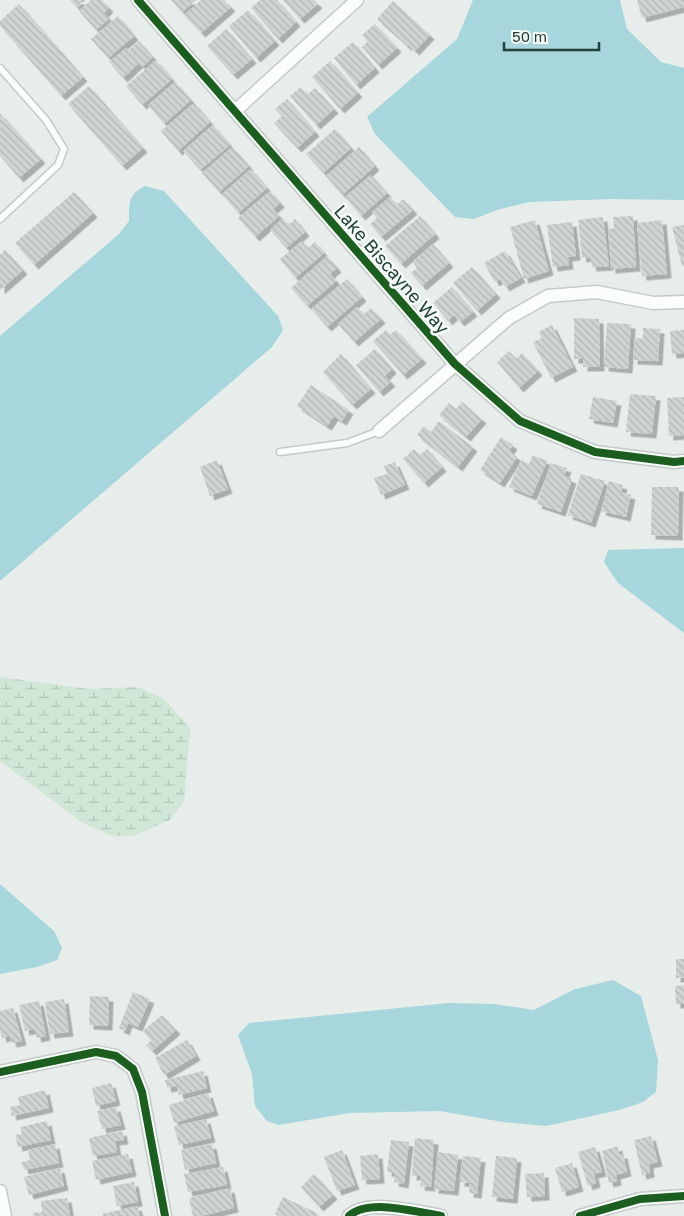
<svg xmlns="http://www.w3.org/2000/svg" width="684" height="1216" viewBox="0 0 684 1216" font-family="'Golos Text',sans-serif">
<style>
.wetland{fill:url(#wetland-marsh)}
.water{fill:#a7d6dc}
.building{fill:url(#building-back-hatch);filter:url(#shadow)}
.lines{fill:none;stroke-linecap:round;stroke-linejoin:round}
.lane-casing{stroke:#c4cac7;stroke-width:9}
.street-casing{stroke:#c4cac7;stroke-width:15}
.lane{stroke:#fbfcfc;stroke-width:6}
.street{stroke:#fbfcfc;stroke-width:12}
.cycleway-casing{stroke:#f6fbf8;stroke-width:11}
.cycleway{stroke:#1b5e20;stroke-width:8}
.labels{text-anchor:middle;dominant-baseline:central;stroke-width:5;stroke-linejoin:round;paint-order:stroke}
.street-label{font-size:18px;fill:#224239;stroke:#f6fbf8}
</style>
<defs>
<pattern id="wetland-marsh" width="20" height="14" patternUnits="userSpaceOnUse" patternTransform="scale(1.25)"><rect width="20" height="14" fill="#d0e6d6"/><path d="M1 5h8M5 5V1M11 12h8M15 12V8" fill="none" stroke="#b2c6b8"/></pattern>
<pattern id="building-back-hatch" width="6" height="6" patternUnits="userSpaceOnUse" patternTransform="scale(1.25)"><rect width="6" height="6" fill="#ced4d1"/><path d="M-1 5l2 2M0 0l6 6M5-1l2 2" fill="none" stroke="#b1b7b4"/></pattern>
<filter id="shadow"><feDropShadow dx="4.5" dy="4.5" stdDeviation="0" flood-color="#0004"/></filter>
</defs>
<rect width="100%" height="100%" fill="#e7edea"/>
<path class="wetland" d="M0,677L89,689L137,687L163,698L190,728L184,801L170,820L133,836H112L83,823L0,761Z"/>
<g class="water">
<path d="M473,0H620L627,29L661,62L684,68V200L611,199L530,202L497,210L474,219L455,217L375,134L367,117L457,39Z"/>
<path d="M145,186L164,191L278,316L283,330L272,347L0,581V336L119,234L129,221C129,204 128,194 145,186Z"/>
<path d="M684,548V633L618,583L604,562L608,550Z"/>
<path d="M0,884L54,931L62,948L57,960L37,967L0,974Z"/>
<path d="M613,980L641,996L658,1060L656,1092L643,1102L619,1110L546,1126L503,1122L440,1111L349,1113L279,1125L267,1121L255,1106L252,1074L238,1035L249,1023L449,1003L494,1004L534,1010L575,989Z"/>
</g>
<g class="building">
<path d="M70,0H86L77,8Z"/>
<path d="M91,0H102L109,8L104,13L109,19L96,30L79,11Z"/>
<path d="M171,0H196L182,12Z"/>
<path d="M201,0H224L231,7L201,33L184,15Z"/>
<path d="M260,0H277L296,22L278,39L251,8Z"/>
<path d="M283,0H314L318,4L300,19Z"/>
<path d="M637,0H684V7L642,18Z"/>
<path d="M393,1L430,35L415,51L408,45L407,46L377,19Z"/>
<path d="M19,4L83,77L61,96L0,26V21Z"/>
<path d="M248,10L275,41L256,58L229,26Z"/>
<path d="M118,16L134,36L108,58L91,39Z"/>
<path d="M375,24L397,48L378,65L362,47L368,41L362,35Z"/>
<path d="M226,29L252,59L233,75L207,46Z"/>
<path d="M139,41L153,57L142,67L139,63L123,78L109,62L126,48L128,51Z"/>
<path d="M353,42L375,68L356,85L334,58Z"/>
<path d="M156,60L172,79L142,105L126,86Z"/>
<path d="M330,61L358,93L340,109L312,77Z"/>
<path d="M175,82L191,100L164,124L148,105Z"/>
<path d="M89,86L143,148L122,166L68,104Z"/>
<path d="M301,87L307,95L315,88L334,109L316,125L290,96Z"/>
<path d="M287,99L315,132L297,148L274,123L282,116L275,109Z"/>
<path d="M194,103L210,122L178,151L161,131Z"/>
<path d="M0,113L41,159L19,178L0,156Z"/>
<path d="M213,125L230,145L200,170L183,151Z"/>
<path d="M335,129L351,148L323,173L306,154Z"/>
<path d="M232,147L249,166L219,192L202,173Z"/>
<path d="M359,147L375,166L342,195L326,176Z"/>
<path d="M251,169L267,188L238,213L222,194Z"/>
<path d="M371,175L387,193L361,216L345,197Z"/>
<path d="M270,191L280,203L273,209L279,216L255,237L238,218Z"/>
<path d="M74,192L93,213L34,265L15,243Z"/>
<path d="M390,197L397,205L403,199L413,210L381,237L370,224L377,218L372,212Z"/>
<path d="M420,216L435,234L401,264L385,246Z"/>
<path d="M633,216L636,267L611,269L608,229L614,228L613,217Z"/>
<path d="M603,217L609,266L592,267L590,257L582,258L578,220Z"/>
<path d="M283,218L289,225L295,219L305,232L286,248L270,230Z"/>
<path d="M535,220L549,271L524,279L510,227Z"/>
<path d="M662,220L667,274L642,276L637,223Z"/>
<path d="M572,222L576,256L568,257L569,265L553,267L547,225Z"/>
<path d="M684,225V266H682L672,227Z"/>
<path d="M302,241L308,248L315,242L324,253L295,278L280,259Z"/>
<path d="M433,244L449,263L422,286L411,273L417,268L413,262Z"/>
<path d="M5,250L23,270L0,290V255Z"/>
<path d="M505,251L521,278L505,287L500,279L495,282L484,263Z"/>
<path d="M327,256L337,268L330,274L336,281L307,306L291,288Z"/>
<path d="M472,267L496,294L477,311L453,283Z"/>
<path d="M347,279L362,297L327,327L311,309Z"/>
<path d="M452,287L473,312L460,322L454,315L448,321L433,303Z"/>
<path d="M357,307L364,314L371,308L381,319L354,342L338,324Z"/>
<path d="M574,318L599,319L600,367H583V359H574Z"/>
<path d="M607,323L631,324L628,369L604,367Z"/>
<path d="M552,325L573,367L551,378L533,342L542,338L539,332Z"/>
<path d="M643,328L660,329L658,361L633,360L635,338L643,339Z"/>
<path d="M386,330L390,335L396,330L422,359L403,375L373,341Z"/>
<path d="M684,330V353L672,354L670,331Z"/>
<path d="M375,349L392,369L385,376L391,382L379,392L356,365Z"/>
<path d="M509,351L516,359L522,353L538,371L519,388L497,362Z"/>
<path d="M341,354L371,389L352,405L323,372Z"/>
<path d="M311,385L349,410L342,421L334,416L327,426L297,406Z"/>
<path d="M630,394L656,396L652,434L626,432Z"/>
<path d="M593,397L617,401L613,423L589,419Z"/>
<path d="M684,397V435L669,436L667,398Z"/>
<path d="M462,402L482,419L466,437L439,415L449,403L456,409Z"/>
<path d="M439,421L473,447L458,467L417,435L424,426L431,432Z"/>
<path d="M501,437L513,445L509,451L517,457L500,483L480,470Z"/>
<path d="M414,449L420,455L427,449L442,467L424,483L403,459Z"/>
<path d="M533,455L547,461L532,496L509,487L521,460L529,464Z"/>
<path d="M217,460L228,489L210,496L200,467Z"/>
<path d="M395,462L405,485L381,495L374,478L387,474L384,466Z"/>
<path d="M551,463L567,468L564,476L572,479L561,512L537,504Z"/>
<path d="M581,474L605,481L591,523L568,515Z"/>
<path d="M609,481L623,485L621,492L631,495L626,517L601,511Z"/>
<path d="M652,487H679L678,536L651,535Z"/>
<rect x="676" y="959" width="8" height="19"/>
<path d="M684,985V1004H676L675,986Z"/>
<path d="M133,992L150,999L138,1027L128,1023L125,1031L119,1028Z"/>
<path d="M90,996L109,997L108,1026L89,1025Z"/>
<path d="M64,999L69,1032L50,1034L45,1002Z"/>
<path d="M39,1001L46,1036L37,1038L35,1029L25,1031L19,1005Z"/>
<path d="M13,1008L22,1041L12,1043L10,1036L2,1038L0,1030V1011Z"/>
<path d="M162,1015L176,1030L152,1051L146,1045L151,1041L143,1031Z"/>
<path d="M187,1040L196,1056L164,1075L155,1058Z"/>
<path d="M203,1071L207,1088L179,1095L177,1086L167,1088L165,1080Z"/>
<path d="M111,1083L116,1101L96,1106L92,1088Z"/>
<path d="M45,1090L49,1108L12,1116L10,1107L20,1105L18,1097Z"/>
<path d="M208,1093L214,1111L174,1123L169,1105Z"/>
<path d="M116,1107L121,1125L102,1129L97,1111Z"/>
<path d="M206,1119L211,1138L179,1145L174,1126Z"/>
<path d="M47,1121L51,1140L18,1147L15,1135L22,1134L20,1127Z"/>
<path d="M122,1131L124,1140L115,1141L117,1152L93,1156L89,1138Z"/>
<path d="M651,1136L658,1162L649,1164L650,1173L642,1175L634,1140Z"/>
<path d="M415,1138L434,1140L431,1187L420,1186L421,1176H412Z"/>
<path d="M391,1140L409,1142L404,1184L394,1182L395,1173L387,1172Z"/>
<path d="M55,1144L59,1163L24,1170L22,1162L30,1160L28,1150Z"/>
<path d="M212,1144L216,1163L185,1170L181,1150Z"/>
<path d="M618,1146L619,1154H623L627,1172L616,1175L617,1181L609,1183L602,1151Z"/>
<path d="M595,1147L602,1172L594,1174L596,1183L588,1186L578,1152Z"/>
<path d="M342,1150L355,1185L337,1191L324,1157Z"/>
<path d="M438,1152L458,1155L454,1191L434,1189Z"/>
<path d="M128,1154L132,1172L96,1180L92,1161Z"/>
<path d="M378,1154L380,1179L362,1180L360,1156Z"/>
<path d="M463,1156L481,1158L477,1194L469,1193L470,1183L460,1182Z"/>
<path d="M496,1156L517,1158L513,1199L492,1197Z"/>
<path d="M572,1163L579,1187L562,1192L555,1168Z"/>
<path d="M223,1167L227,1185L188,1192L184,1174Z"/>
<path d="M60,1168L64,1186L29,1195L24,1177Z"/>
<path d="M544,1173L545,1196L527,1197L525,1174Z"/>
<path d="M314,1174L333,1195L319,1207L301,1187Z"/>
<path d="M134,1182L138,1202L117,1206L113,1186Z"/>
<path d="M230,1188L234,1208L201,1216H193L189,1198Z"/>
<path d="M283,1197L317,1213L316,1216H279L275,1214Z"/>
<path d="M67,1198L70,1216H33V1213L42,1212L41,1201Z"/>
<path d="M137,1206L140,1216H103L102,1214Z"/>
</g>
<g class="lines">
<defs>
<g id="lane">
<path d="M0,68L46,120L64,149L58,165L0,219"/>
<path d="M280,452L347,443L379,431"/>
</g>
<g id="street">
<path d="M138,0L455,364L520,421L595,452L674,462L684,461"/>
<path d="M235,111L357,0"/>
<path d="M379,431L509,318L548,296L597,292L653,303L684,302"/>
<path d="M0,1072L96,1052L116,1056L133,1069L142,1092L165,1216"/>
<path d="M0,1191L5,1216"/>
<path d="M349,1216C368,1198 417,1212 441,1216"/>
<path d="M580,1216L640,1199L684,1196"/>
</g>
</defs>
<use href="#lane" class="lane-casing"/>
<use href="#street" class="street-casing"/>
<use href="#lane" class="lane"/>
<use href="#street" class="street"/>
<defs>
<g id="cycleway">
<path d="M138,0L455,364L520,421L595,452L674,462L684,461"/>
<path d="M0,1072L96,1052L116,1056L133,1069L142,1092L165,1216"/>
<path d="M349,1216C368,1198 417,1212 441,1216"/>
<path d="M580,1216L640,1199L684,1196"/>
</g>
</defs>
<use href="#cycleway" class="cycleway-casing"/>
<use href="#cycleway" class="cycleway"/>
</g>
<g class="labels">
<g class="street-label">
<text transform="translate(392 269) rotate(49)">Lake Biscayne Way</text>
</g>
</g>
<path d="M504 42v8h95v-8" fill="none" stroke="#224239" stroke-width="2.5"/>
<text x="512" y="42" font-size="15" fill="#224239" stroke="#f6fbf8" stroke-width="4" paint-order="stroke">50 m</text>
</svg>
